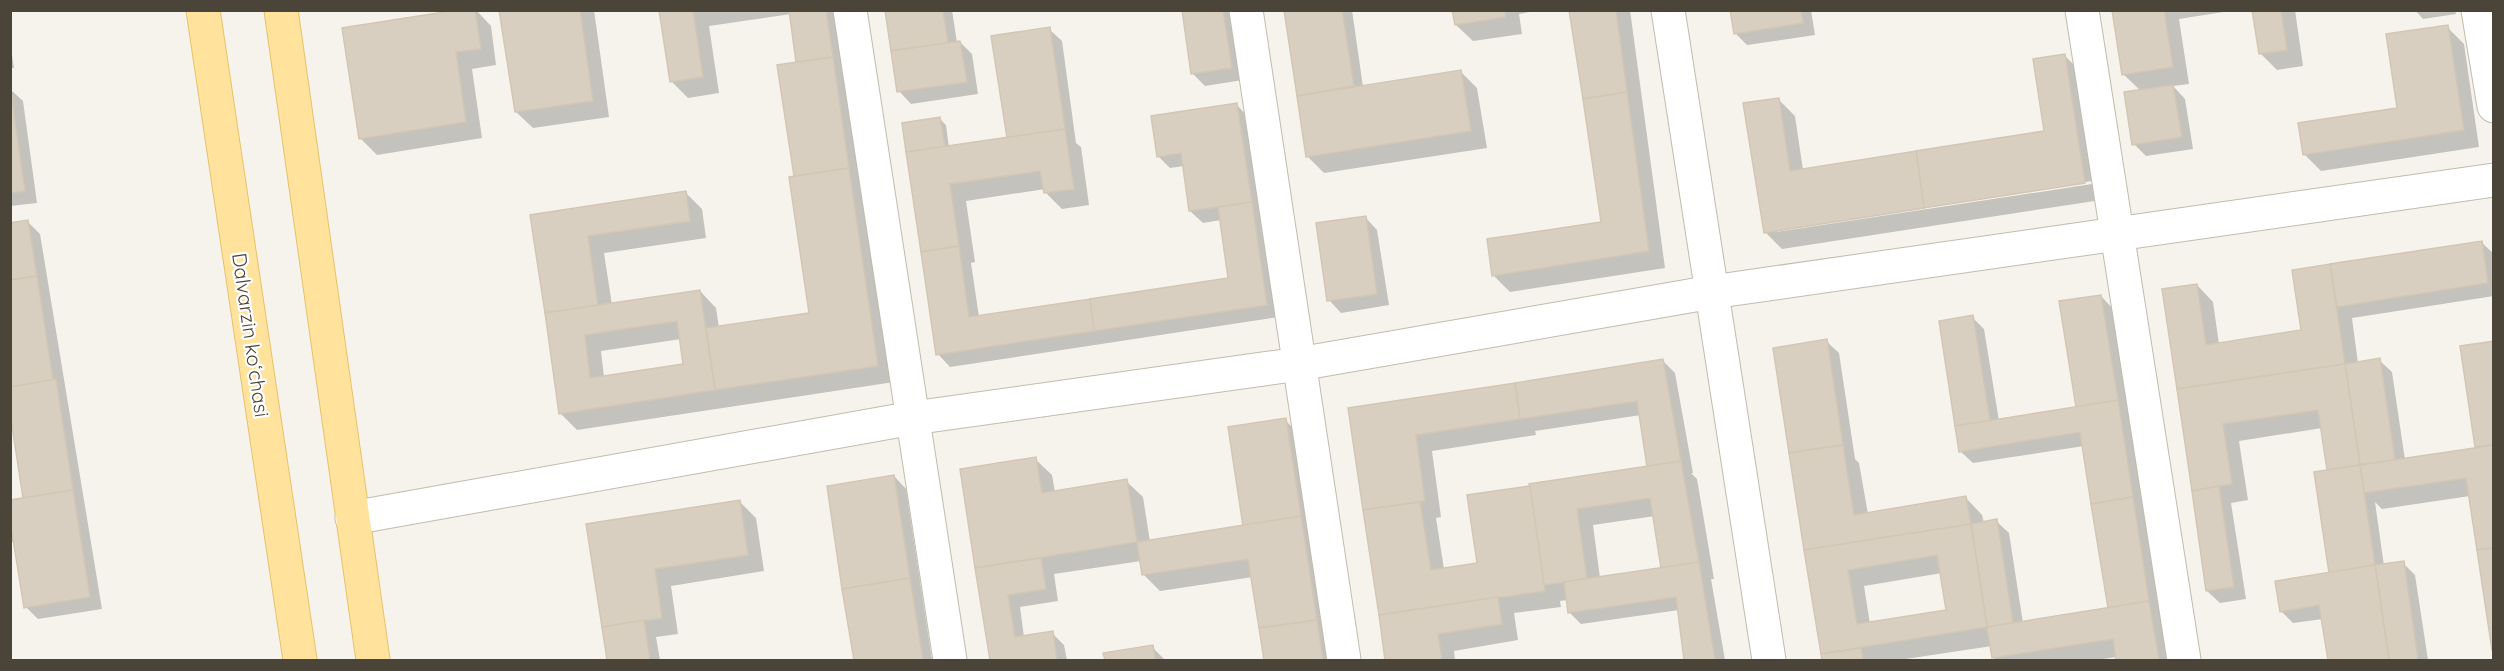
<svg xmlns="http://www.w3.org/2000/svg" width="2504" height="671" viewBox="0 0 2504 671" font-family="Quicksand,sans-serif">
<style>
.shadow{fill:#0003;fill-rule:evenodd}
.building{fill:#d8cfc1;stroke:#d3c7b4;stroke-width:1.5;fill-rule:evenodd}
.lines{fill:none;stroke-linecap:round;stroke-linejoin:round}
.minor-casing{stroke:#c2bbae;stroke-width:35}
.major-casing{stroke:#e6c16a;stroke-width:35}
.minor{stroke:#fff;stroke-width:33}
.major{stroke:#ffe39c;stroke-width:33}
.labels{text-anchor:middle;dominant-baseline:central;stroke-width:4.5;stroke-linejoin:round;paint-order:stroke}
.street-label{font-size:20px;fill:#4b4439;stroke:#fff}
</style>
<rect width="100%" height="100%" fill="#f6f3ec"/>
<g class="shadow">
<path d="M467,10H476L491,26L496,65L472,69L482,138L377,155L360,138Z"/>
<path d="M501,10H594L609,117L533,128L516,112Z"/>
<path d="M661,10H839L894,382L577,430L560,413L532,216L685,192L702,209L706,238L604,253L612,305L700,291L716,308L719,328L811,314L795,176L800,64L791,14L709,26L719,93L688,98L671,81ZM681,339L685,365L604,377L601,351Z"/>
<path d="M887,10H952L957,43L960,42L972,54L978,94L911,104L899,91Z"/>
<path d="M1183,10H1233L1243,80L1205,86L1193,74Z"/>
<path d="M1285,10H1352L1363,87L1460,71L1477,88L1487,148L1324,173L1307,156Z"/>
<path d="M1454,10H1541L1519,14L1522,34L1473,41L1456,25Z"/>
<path d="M1571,10H1630L1665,268L1510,292L1493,275L1603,223Z"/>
<path d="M1732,10H1811L1815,35L1747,45L1735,33Z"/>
<path d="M2114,10H2236L2179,19L2189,84L2173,86L2185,99L2193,149L2146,156L2134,144L2141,91L2123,74Z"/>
<path d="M2254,10H2295L2303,66L2277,70L2260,53Z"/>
<path d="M2415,10H2455L2456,14L2423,19Z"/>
<path d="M2447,27L2464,44L2479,147L2321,171L2304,154L2399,110Z"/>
<path d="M1049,29L1062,41L1076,143L1081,147L1089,205L1062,209L1045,192V189L966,201L975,262L971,263L979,317L1230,279L1221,220L1203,223L1190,211L1184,166L1170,168L1158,156L1236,104L1248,117L1278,317L950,367L938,354L940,119L946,125L949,148L1008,139Z"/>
<path d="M10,42L14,68H10Z"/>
<path d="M2065,56L2081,72L2101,200L1782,249L1765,232L1778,99L1795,116L1803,170L2046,133ZM2092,181V184L1777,232V229Z"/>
<path d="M10,89L23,101L37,203L10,206Z"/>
<path d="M1365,217L1377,230L1389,305L1341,313L1329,300Z"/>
<path d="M28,222L40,234L102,609L38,619L26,607L15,542H10V489L12,501L25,499Z"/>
<path d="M2481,242L2494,254V296L2352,318L2358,363L2379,360L2392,372L2405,460L2478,449L2476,447L2494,342V654L2470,496L2382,509L2375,502L2384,566L2403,563L2415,575L2428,660H2329L2323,619L2293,623L2281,611L2330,574V471L2322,428L2239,441L2248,500L2231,503L2246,599L2220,603L2207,591L2197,285L2213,302L2219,344L2303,331L2294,271Z"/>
<path d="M2101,296L2113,309L2172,660H2118L2117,657L2095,660H1996L1993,657L1992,646L1899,660H1823L1774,349L1826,341L1839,353L1855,459L1859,463L1868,514L1966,498L1982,515L1984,523L1996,521L2009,533L2023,623L2109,609L2084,446L1973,463L1960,451L1972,317L1984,329L1999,421L2077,408ZM1942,573L1948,611L1870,624L1864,586Z"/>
<path d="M1663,361L1675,373L1693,473H1691L1697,479L1714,579H1711L1725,660H1686L1679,610L1581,624L1569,612L1568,600L1560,601L1561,607L1514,613L1518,640L1454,651L1455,660H1387L1350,409ZM1641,415L1648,468L1479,564L1444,569L1436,518L1441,517L1432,451L1536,435L1535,431ZM1655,516L1662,569L1600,578L1593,525Z"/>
<path d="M1285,420L1297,432L1333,660H1265L1253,577L1160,591L1143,574L1141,561L1054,574L1058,601L1020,607L1024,637L1052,633L1064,645L1067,660H991L962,470L1035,459L1052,475L1055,492L1126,481L1143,497L1150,542L1245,527Z"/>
<path d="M894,476L906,489L932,660H855L829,487Z"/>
<path d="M739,501L756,518L764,571L671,586L678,634L656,637L660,660H609L588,525Z"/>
<path d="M1152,647L1165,660H1106L1105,654Z"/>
</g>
<g class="building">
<path d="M457,10H475L481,49L456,52L466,122L359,139L342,28Z"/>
<path d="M499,10H580L593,101L515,112Z"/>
<path d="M659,10H693L703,77L670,82Z"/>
<path d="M789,10H826L833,57L796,62Z"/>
<path d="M885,10H943L948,43L891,51Z"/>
<path d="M1182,10H1223L1232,68L1191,74Z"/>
<path d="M1284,10H1342L1354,86L1297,96Z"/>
<path d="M1452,10H1505L1506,17L1455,25Z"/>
<path d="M1569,10H1616L1627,92L1583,99Z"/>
<path d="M1730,10H1801L1803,23L1734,34Z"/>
<path d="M2112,10H2164L2173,67L2122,75Z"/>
<path d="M2252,10H2281L2287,50L2259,54Z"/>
<path d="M2448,25L2464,130L2303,155L2298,123L2397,108L2386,34Z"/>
<path d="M1050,27L1065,129L1007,138L991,36Z"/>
<path d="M960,41L967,82L897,92L891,51Z"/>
<path d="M2065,54L2085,183L1924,208L1916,151L2044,131L2033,59Z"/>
<path d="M833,57L849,168L794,176L777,65Z"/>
<path d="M1461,70L1471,131L1306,157L1297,96Z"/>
<path d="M2173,85L2182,137L2132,145L2124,92Z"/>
<path d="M10,87L25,191L10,193Z"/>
<path d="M1627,92L1649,251L1492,276L1487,239L1601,222L1583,99Z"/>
<path d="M1779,98L1790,171L1916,151L1924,208L1764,233L1743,103Z"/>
<path d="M1237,103L1252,202L1189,211L1181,153L1157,157L1151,116Z"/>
<path d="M940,117L945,147L906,152L902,123Z"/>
<path d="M1065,129L1074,189L1044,193L1040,171L950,184L959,246L921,252L906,152Z"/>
<path d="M849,168L878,366L715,390L706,328L809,313L789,177Z"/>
<path d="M686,191L690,221L588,236L598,306L545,313L530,215Z"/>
<path d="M1252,202L1267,305L1094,331L1090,299L1228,278L1218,207Z"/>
<path d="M1366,216L1377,294L1327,301L1316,223Z"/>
<path d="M28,220L37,276L10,280V223Z"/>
<path d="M2482,241L2488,283L2337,307L2330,264Z"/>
<path d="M959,246L969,317L1090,299L1094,331L936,355L921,252Z"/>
<path d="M2330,264L2345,364L2177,389L2162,289L2197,284L2206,345L2301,330L2292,270Z"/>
<path d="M37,276L53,380L10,387V280Z"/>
<path d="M700,290L715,390L559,414L545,313ZM677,321L683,364L590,378L585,335Z"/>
<path d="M2101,295L2118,400L2076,407L2059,301Z"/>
<path d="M1973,315L1990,421L1955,426L1939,321Z"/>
<path d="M1827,339L1843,445L1789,453L1773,348Z"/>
<path d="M2494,341V445L2475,447L2460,346Z"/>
<path d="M2380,358L2395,460L2360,465L2345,364Z"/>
<path d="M1663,359L1681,461L1647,467L1637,401L1520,419L1515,383Z"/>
<path d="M2345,364L2360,465L2327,470L2318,410L2223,424L2232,484L2192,491L2177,389Z"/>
<path d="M56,379L73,490L23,498L10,413V387Z"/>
<path d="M1515,383L1520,419L1416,435L1425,501L1363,510L1348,408Z"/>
<path d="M2118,400L2133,497L2091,504L2080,432L1959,452L1955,426Z"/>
<path d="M1286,418L1301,516L1243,526L1228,427Z"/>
<path d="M1843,445L1854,515L1966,496L1971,524L1804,550L1789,453Z"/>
<path d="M2494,445V548L2477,550L2466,478L2364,493L2360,465Z"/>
<path d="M1036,457L1042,493L1127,479L1137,542L975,568L960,469Z"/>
<path d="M1681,461L1699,562L1661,568L1650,498L1577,509L1587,579L1544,585L1529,484Z"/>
<path d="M2360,465L2375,565L2329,573L2314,472Z"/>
<path d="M894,475L910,578L842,589L827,486Z"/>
<path d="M1530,486L1545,591L1379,615L1363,510L1420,502L1431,570L1477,563L1467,495Z"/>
<path d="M2219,486L2234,587L2206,591L2192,491Z"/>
<path d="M73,490L90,597L24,608L10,520V500Z"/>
<path d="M2133,497L2149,601L2108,608L2091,504Z"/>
<path d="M740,500L748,555L655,569L662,618L602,627L586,524Z"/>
<path d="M1301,516L1317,620L1259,628L1248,559L1142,575L1137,542Z"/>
<path d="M1997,519L2013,623L1987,627L1971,524Z"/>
<path d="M1971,524L1987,627L1821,654L1804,550ZM1937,555L1946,610L1857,624L1848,570Z"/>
<path d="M2494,548V650H2492L2477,550Z"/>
<path d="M1041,558L1046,589L1008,595L1015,637L1053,631L1057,660H990L975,568Z"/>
<path d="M2404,561L2418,660H2389L2375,565Z"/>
<path d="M1699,562L1715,660H1684L1676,597L1568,613L1564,582Z"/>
<path d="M2375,565L2389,660H2328L2319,605L2280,612L2275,581Z"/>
<path d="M910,578L923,660H854L842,589Z"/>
<path d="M1498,597L1502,624L1438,634L1442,660H1385L1379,615Z"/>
<path d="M2149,601L2159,660H2116L2113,639L1992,658L1987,627Z"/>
<path d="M644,620L650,660H607L602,627Z"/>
<path d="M1317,620L1323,660H1264L1259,628Z"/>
<path d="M1153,645L1155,660H1105L1103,653Z"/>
<path d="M1861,648L1863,660H1822L1821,654Z"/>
</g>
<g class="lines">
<defs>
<g id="minor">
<path d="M850,10L950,660"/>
<path d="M1246,10L1344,660"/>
<path d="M1668,10L1769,660"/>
<path d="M2082,10L2184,660"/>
<path d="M2478,10L2494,106"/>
<path d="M352,518L913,418L1299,364L1712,292L2494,180"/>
</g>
<g id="major">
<path d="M203,10L300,660"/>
<path d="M281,10L373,660"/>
</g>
</defs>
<use href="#minor" class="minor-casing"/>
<use href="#major" class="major-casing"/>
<use href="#minor" class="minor"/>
<use href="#major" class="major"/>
</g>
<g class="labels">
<g class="street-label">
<text transform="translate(251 335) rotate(82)">Dalvarzin koʻchasi</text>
</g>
</g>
<rect width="2504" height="671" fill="none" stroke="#4b4439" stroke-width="24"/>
</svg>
